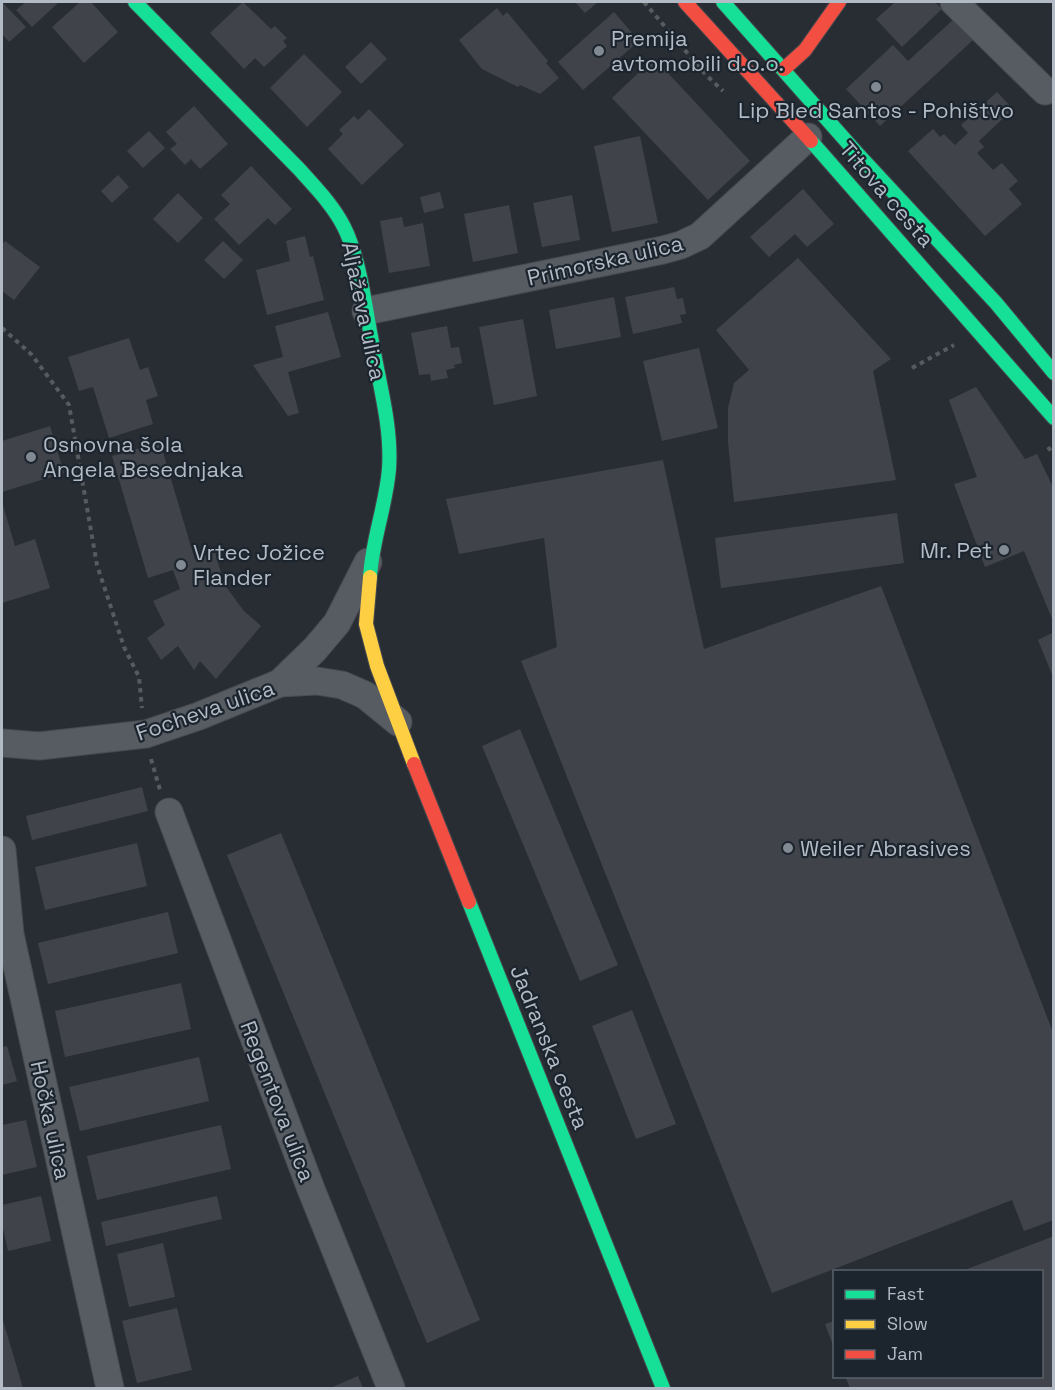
<svg xmlns="http://www.w3.org/2000/svg" width="1055" height="1390" viewBox="0 0 1055 1390" font-family="'Space Grotesk',sans-serif">
<style>
.building{fill:#40444a}
.lines{fill:none;stroke-linecap:round;stroke-linejoin:round}
.street-casing{stroke:#46494e;stroke-width:29}
.fast-casing{stroke:#46494e;stroke-width:16}
.slow-casing{stroke:#46494e;stroke-width:16}
.jam-casing{stroke:#46494e;stroke-width:16}
.path{stroke:#555b5f;stroke-width:4;stroke-dasharray:4.5 4.5;stroke-linecap:butt}
.street{stroke:#575c62;stroke-width:27}
.fast{stroke:#16e098;stroke-width:14}
.slow{stroke:#ffcf43;stroke-width:14}
.jam{stroke:#f24e42;stroke-width:14}
.poi-dot{fill:#818992;stroke:#1c242e;stroke-width:2}
.labels{text-anchor:middle;dominant-baseline:central;stroke-width:4.5;stroke-linejoin:round;paint-order:stroke}
.poi-label{font-size:22px;fill:#b1bac5;stroke:#1c242e;text-anchor:start}
.street-label{font-size:22px;fill:#b1bac5;stroke:#1c242e}
</style>
<rect width="100%" height="100%" fill="#282d33"/>
<g class="building">
<path d="M2,2L26,27L9,42L2,34Z"/>
<path d="M26,2H59L32,27L16,10Z"/>
<path d="M80,2H91L118,32L84,63L52,27Z"/>
<path d="M243,2L271,29L275,26L287,38L283,41L287,46L264,67L255,58L244,69L210,33Z"/>
<path d="M575,2H598L585,13Z"/>
<path d="M895,2H935L942,9L902,47L876,19Z"/>
<path d="M497,8L503,16L507,12L548,61L546,63L559,78L540,94L520,85L518,87L482,69L459,40Z"/>
<path d="M614,12L639,41L583,90L558,62Z"/>
<path d="M954,19L973,40L880,126L846,89L893,45L908,61Z"/>
<path d="M371,42L387,59L361,84L345,67Z"/>
<path d="M304,54L342,92L307,127L270,88Z"/>
<path d="M654,58L750,161L708,200L612,98Z"/>
<path d="M997,92L1013,109L979,141L984,147L977,153L993,170L1002,163L1018,181L1009,189L1022,204L985,236L908,151L933,129L940,137L944,134L955,145L968,133L961,125Z"/>
<path d="M194,106L228,144L200,169L191,159L185,165L170,149L177,144L166,132Z"/>
<path d="M369,109L404,145L362,185L328,149L343,134L339,130L354,116L358,120Z"/>
<path d="M149,131L165,148L143,168L127,151Z"/>
<path d="M640,136L658,223L612,232L594,146Z"/>
<path d="M251,166L292,209L275,225L268,218L239,245L214,219L230,204L221,195Z"/>
<path d="M118,175L129,187L112,203L101,191Z"/>
<path d="M803,189L834,224L807,247L795,234L769,257L750,237Z"/>
<path d="M440,192L444,208L424,213L420,197Z"/>
<path d="M178,193L203,218L178,243L153,219Z"/>
<path d="M572,195L580,240L542,247L533,203Z"/>
<path d="M509,205L518,253L473,262L464,214Z"/>
<path d="M402,217L404,227L423,223L430,266L389,273L380,221Z"/>
<path d="M305,236L310,257L313,256L324,300L267,315L256,270L290,261L286,241Z"/>
<path d="M5,241L40,267L14,300L2,291V245Z"/>
<path d="M223,241L243,260L224,279L204,260Z"/>
<path d="M798,258L891,359L873,371L896,480L734,502L728,442V408L734,383L749,370L716,330Z"/>
<path d="M674,287L677,299L683,298L686,314L680,315L682,323L633,334L625,297Z"/>
<path d="M614,297L621,337L556,349L549,310Z"/>
<path d="M328,312L341,357L288,372L299,413L288,416L253,365L283,357L275,326Z"/>
<path d="M523,319L537,396L494,405L479,327Z"/>
<path d="M447,326L451,348L459,347L462,363L454,365L455,368L446,370L448,378L431,381L430,374L419,375L411,333Z"/>
<path d="M129,338L140,370L148,367L158,396L146,400L153,424L109,438L93,387L79,391L68,357Z"/>
<path d="M699,348L718,428L662,441L643,361Z"/>
<path d="M976,387L1025,459L1037,454L1053,487V621L1024,551L985,567L954,484L977,477L949,400Z"/>
<path d="M50,426L64,473L2,492V441Z"/>
<path d="M160,442L195,560L215,552L224,584L244,611L261,626L216,679L200,661L194,670L178,646L161,660L147,638L165,625L153,601L180,589L173,570L148,578L112,456Z"/>
<path d="M663,460L704,649L881,586L1054,1035V1220L1024,1231L1012,1200L772,1293L521,661L557,647L544,538L459,554L446,499Z"/>
<path d="M2,502L15,546L35,539L50,588L2,603Z"/>
<path d="M897,513L904,563L721,588L715,538Z"/>
<path d="M1054,632V677H1053L1038,640Z"/>
<path d="M520,729L618,965L580,981L482,746Z"/>
<path d="M142,787L148,811L32,840L26,816Z"/>
<path d="M281,833L480,1320L427,1343L227,855Z"/>
<path d="M137,843L147,886L45,910L35,867Z"/>
<path d="M168,912L178,953L48,984L38,943Z"/>
<path d="M181,983L191,1029L65,1057L55,1011Z"/>
<path d="M632,1010L676,1124L636,1139L592,1026Z"/>
<path d="M7,1046L17,1081L2,1085V1047Z"/>
<path d="M199,1057L209,1101L80,1131L69,1087Z"/>
<path d="M26,1120L37,1167L2,1175V1125Z"/>
<path d="M221,1125L231,1169L97,1200L87,1156Z"/>
<path d="M41,1196L51,1241L8,1251L2,1224V1205Z"/>
<path d="M217,1196L222,1219L106,1246L101,1222Z"/>
<path d="M1054,1236V1388H850L845,1376H1042V1272L962,1271Z"/>
<path d="M163,1243L175,1297L129,1307L117,1254Z"/>
<path d="M177,1308L192,1370L137,1383L122,1321Z"/>
<path d="M2,1317L23,1388H2Z"/>
<path d="M834,1321V1348L825,1324Z"/>
<path d="M358,1376L363,1388H330Z"/>
</g>
<g class="lines">
<defs>
<g id="street">
<path d="M954,2L1045,91"/>
<path d="M366,311L663,250L681,245L700,236L808,137"/>
<path d="M280,683L315,649L337,623L368,562"/>
<path d="M2,743L39,746L146,734L199,716L280,683L317,681L342,685L365,695L398,722"/>
<path d="M169,812L311,1189L391,1388"/>
<path d="M2,850L10,934L110,1388"/>
</g>
<g id="fast">
<path d="M135,2L299,169C315,187 333,205 344,227C360,259 365,306 372,342C379,383 392,427 389,469C386,506 372,540 370,577"/>
<path d="M723,2L855,151L996,303L1054,373"/>
<path d="M811,141L1054,418"/>
<path d="M469,902L663,1388"/>
</g>
<path id="slow" d="M370,577L366,624L377,666L414,764"/>
<g id="jam">
<path d="M685,2L811,141"/>
<path d="M784,69L805,50L839,2"/>
<path d="M414,764L469,902"/>
</g>
</defs>
<use href="#street" class="street-casing"/>
<use href="#fast" class="fast-casing"/>
<use href="#slow" class="slow-casing"/>
<use href="#jam" class="jam-casing"/>
<g class="path">
<path d="M644,2L706,75L723,91"/>
<path d="M2,328L32,355L69,405L97,565L124,647L139,677L142,708"/>
<path d="M912,368L954,345"/>
<path d="M1048,447L1054,455"/>
<path d="M151,759L160,790"/>
</g>
<use href="#street" class="street"/>
<use href="#fast" class="fast"/>
<use href="#slow" class="slow"/>
<use href="#jam" class="jam"/>
</g>
<g class="poi-dot">
<circle cx="599" cy="51" r="6"/>
<circle cx="876" cy="87" r="6"/>
<circle cx="31" cy="457" r="6"/>
<circle cx="1004" cy="550" r="6"/>
<circle cx="181" cy="565" r="6"/>
<circle cx="788" cy="848" r="6"/>
</g>
<g class="labels">
<g class="poi-label">
<text x="611" y="38">Premija<tspan x="611" dy="25">avtomobili d.o.o.</tspan></text>
<text x="876" y="110" text-anchor="middle">Lip Bled Santos - Pohištvo</text>
<text x="43" y="444">Osnovna šola<tspan x="43" dy="25">Angela Besednjaka</tspan></text>
<text x="992" y="550" text-anchor="end">Mr. Pet</text>
<text x="193" y="552">Vrtec Jožice<tspan x="193" dy="25">Flander</tspan></text>
<text x="800" y="848">Weiler Abrasives</text>
</g>
<g class="street-label">
<text transform="translate(887 194) rotate(49)">Titova cesta</text>
<text transform="translate(605 260) rotate(-13)">Primorska ulica</text>
<text transform="translate(364 311) rotate(78)">Aljaževa ulica</text>
<text transform="translate(205 710) rotate(-19)">Focheva ulica</text>
<text transform="translate(550 1047) rotate(68)">Jadranska cesta</text>
<text transform="translate(278 1101) rotate(69)">Regentova ulica</text>
<text transform="translate(51 1120) rotate(78)">Hočka ulica</text>
</g>
</g>
<rect width="1055" height="1390" fill="none" stroke="#b1bac5" stroke-width="6"/>
<rect x="833" y="1270" width="210" height="108" fill="#1c242e" stroke="#58606a" stroke-width="1.5"/>
<rect x="845" y="1290" width="30" height="9" fill="#16e098" stroke="#58606a" stroke-width="1.5"/>
<text x="887" y="1300" font-size="18" fill="#b1bac5">Fast</text>
<rect x="845" y="1320" width="30" height="9" fill="#ffcf43" stroke="#58606a" stroke-width="1.5"/>
<text x="887" y="1330" font-size="18" fill="#b1bac5">Slow</text>
<rect x="845" y="1350" width="30" height="9" fill="#f24e42" stroke="#58606a" stroke-width="1.5"/>
<text x="887" y="1360" font-size="18" fill="#b1bac5">Jam</text>
</svg>
